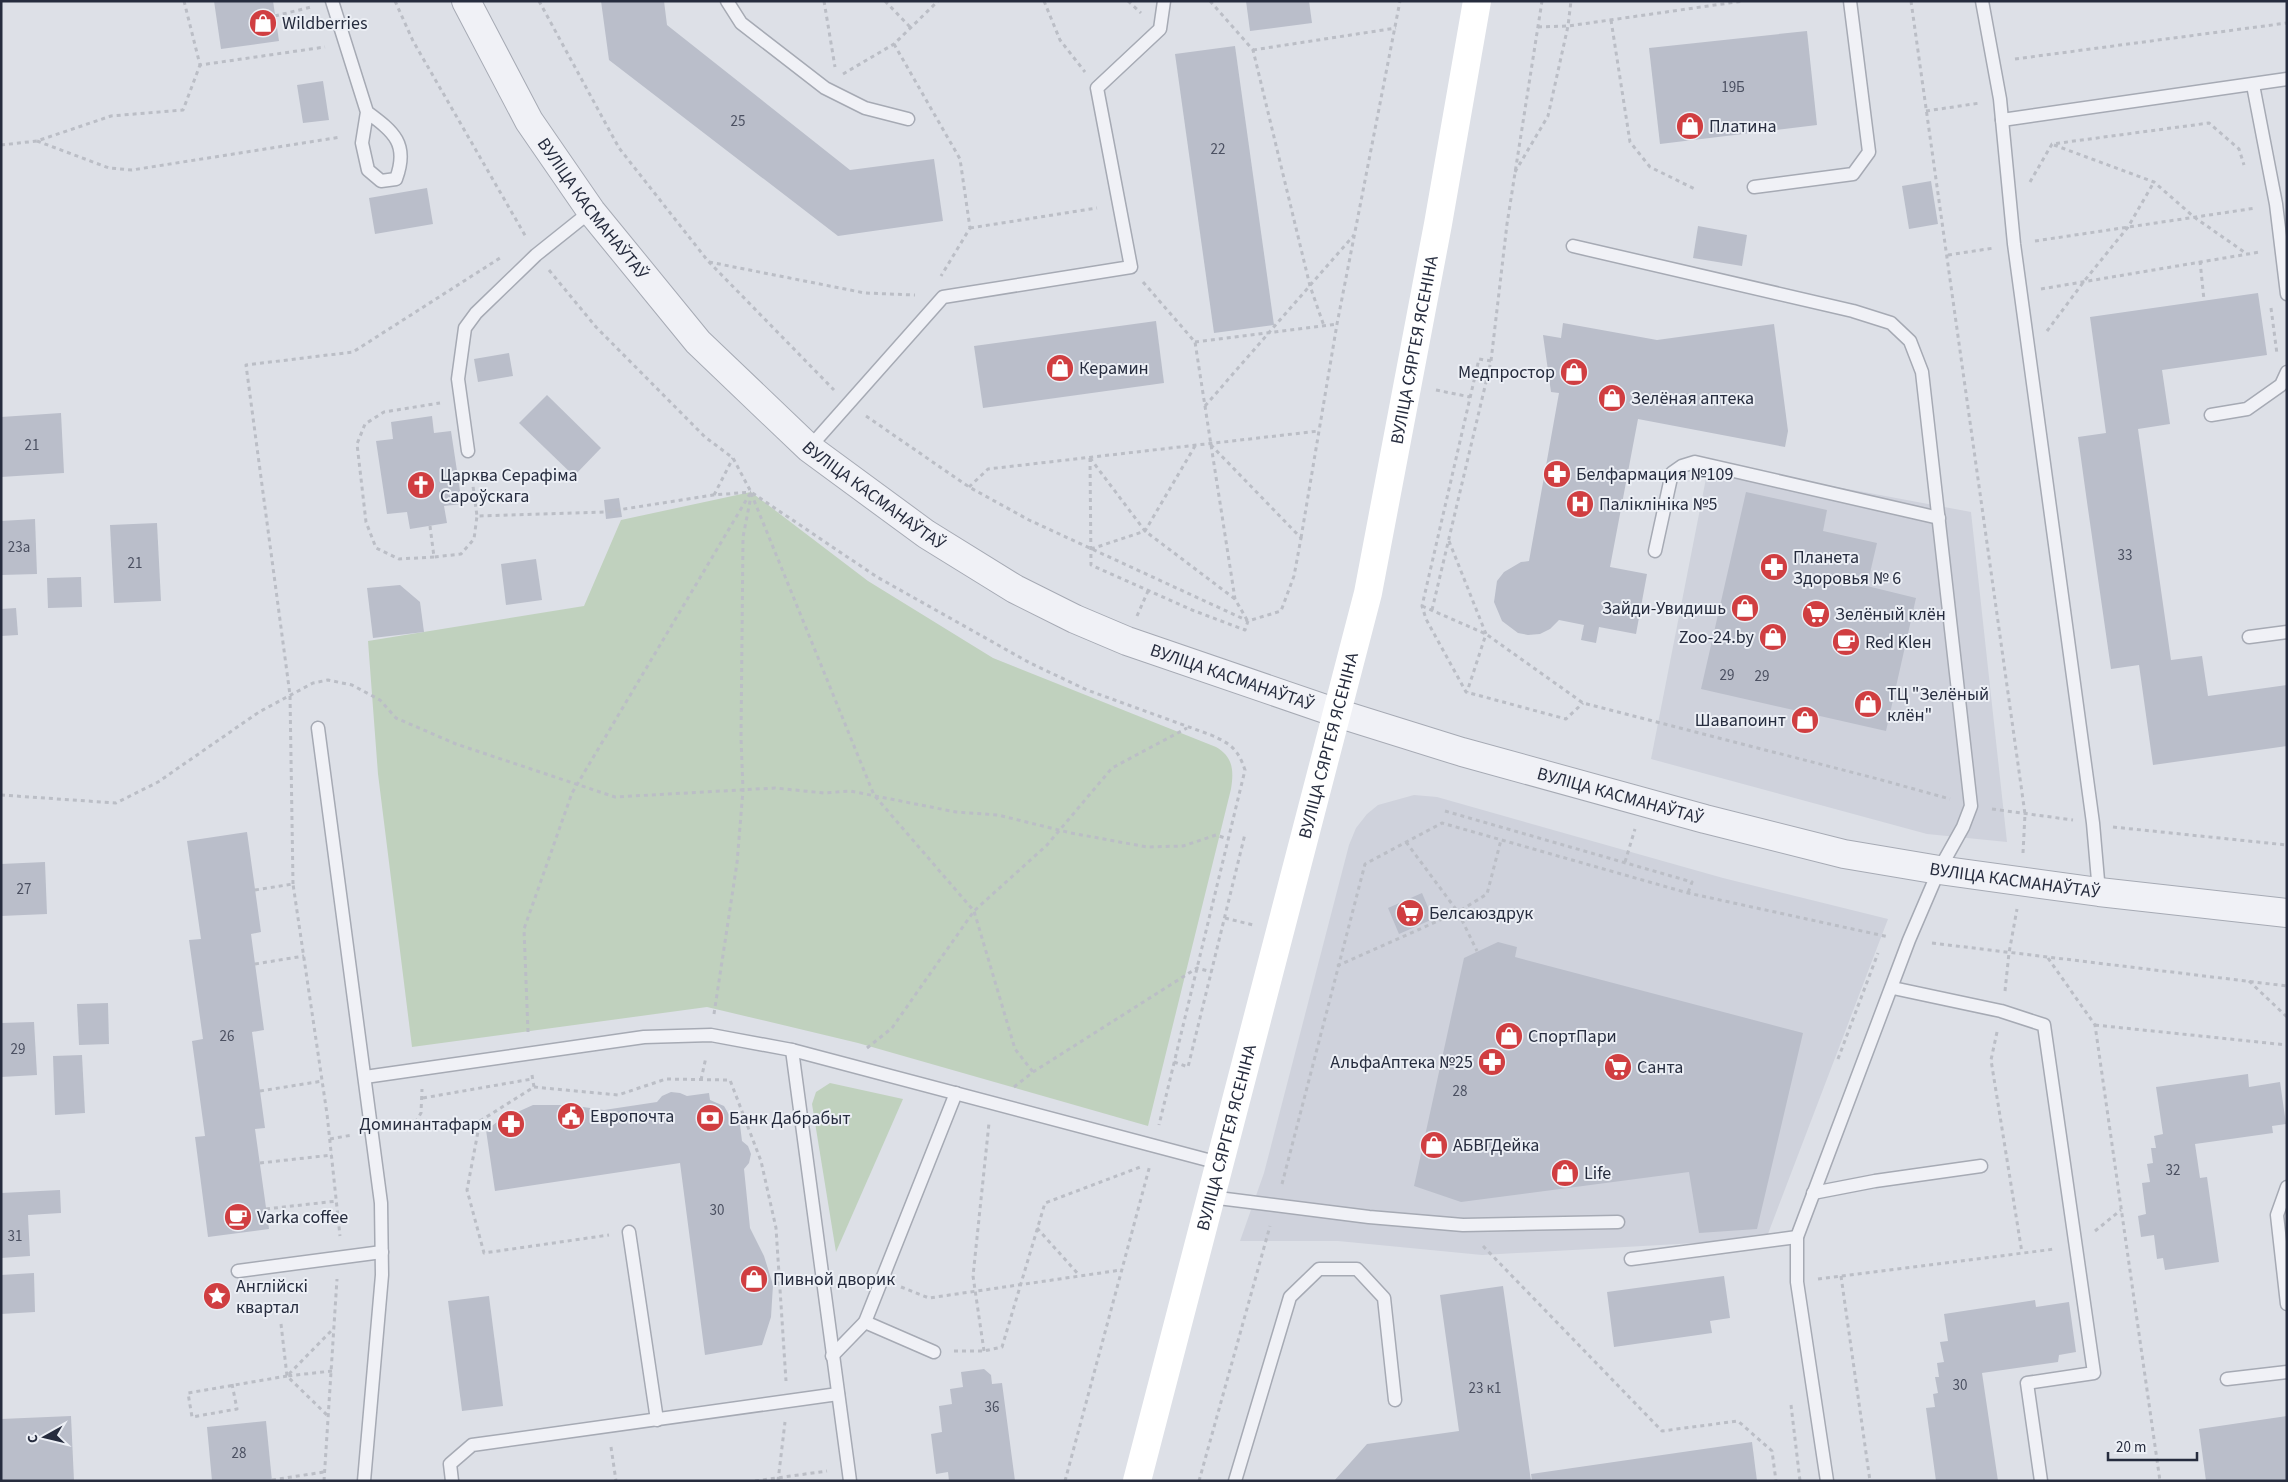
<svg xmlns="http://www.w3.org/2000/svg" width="2288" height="1482" viewBox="0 0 2288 1482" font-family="'Source Sans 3',sans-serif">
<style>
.built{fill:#cfd2dc}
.green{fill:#c0d1be}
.building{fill:#babeca}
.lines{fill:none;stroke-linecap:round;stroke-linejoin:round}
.service-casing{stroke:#a6aab4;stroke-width:15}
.tertiary-casing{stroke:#a6aab4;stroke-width:30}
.path{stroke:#bbbec6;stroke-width:3;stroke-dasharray:4 4;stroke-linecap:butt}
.service{stroke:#f0f1f6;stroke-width:12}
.tertiary{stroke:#f0f1f6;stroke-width:28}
.secondary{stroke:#fff;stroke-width:28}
.labels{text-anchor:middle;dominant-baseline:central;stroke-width:4;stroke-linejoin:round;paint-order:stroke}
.number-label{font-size:15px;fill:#4b5061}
.poi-label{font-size:18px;fill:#262c3e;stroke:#eceff5;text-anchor:start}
.street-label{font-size:18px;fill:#262c3e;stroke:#eceff5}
</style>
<rect width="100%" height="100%" fill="#dde0e7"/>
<g class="built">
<path d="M1709,463L1971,512L2007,842L1927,834L1651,759Z"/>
<path d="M1414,795L1437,797L1723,878L1888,919L1766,1239L1482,1255L1338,1241H1240L1264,1173L1349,845L1356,828L1367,814L1378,805Z"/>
</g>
<g class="green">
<path d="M751,492L868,581L993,658L1216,747C1233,757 1234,770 1231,789L1148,1126L858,1043L707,1007L412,1047L378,774L368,641L584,606L621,520Z"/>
<path d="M830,1083L903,1099L836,1252L812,1104L816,1092Z"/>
</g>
<g class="building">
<path d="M214,1H273L279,41L221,49Z"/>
<path d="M601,1H664L667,25L850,170L934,159L943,221L838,236L609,60Z"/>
<path d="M1246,1H1309L1312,23L1250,31Z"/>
<path d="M1807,31L1817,125L1660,144L1649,48Z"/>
<path d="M1235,46L1274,325L1214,333L1175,54Z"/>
<path d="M323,81L329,120L303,123L297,85Z"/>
<path d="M1931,181L1938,224L1909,229L1902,186Z"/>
<path d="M427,188L433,224L375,234L369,198Z"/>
<path d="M1698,226L1747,235L1742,266L1693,258Z"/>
<path d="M2258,293L2267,355L2162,370L2170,424L2138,429L2171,660L2202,656L2208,696L2287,685V746L2153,765L2139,665L2111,669L2087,502L2078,437L2106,433L2090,317Z"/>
<path d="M1156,321L1164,383L983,408L974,346Z"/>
<path d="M1563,323L1657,340L1774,324L1788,431L1785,447L1638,419L1610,567L1647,574L1636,634L1599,627L1596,643L1581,640L1584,625L1559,620L1550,629L1540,634L1528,635L1518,633L1502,621L1494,602L1497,581L1504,572L1521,562L1529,561L1559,393L1551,392L1543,335L1561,338Z"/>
<path d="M509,353L513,376L478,382L474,359Z"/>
<path d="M547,395L601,448L574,476L519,423Z"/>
<path d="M61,413L64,473L1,477V417Z"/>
<path d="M432,416L434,433L451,431L462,504L444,506L447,523L410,529L407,512L387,514L376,441L393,439L391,422Z"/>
<path d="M1746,492L1827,510L1823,531L1877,543L1867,586L1916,598L1886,731L1701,689Z"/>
<path d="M619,498L622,517L606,519L604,500Z"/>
<path d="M35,519L37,574L1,575V521Z"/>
<path d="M157,523L161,601L114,603L110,525Z"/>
<path d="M536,559L542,600L506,605L501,564Z"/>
<path d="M81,577L82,607L48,608L47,578Z"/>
<path d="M400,585L420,602L424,632L373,638L367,588Z"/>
<path d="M16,608L18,635L1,636V609Z"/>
<path d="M247,832L261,932L251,934L264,1030L252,1032L265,1128L255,1129L269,1229L208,1237L195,1137L205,1136L192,1041L203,1039L189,940L201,939L187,841Z"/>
<path d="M45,862L47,914L1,916V864Z"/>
<path d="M1422,893L1433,919L1399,934L1388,908Z"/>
<path d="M1498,942L1517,947L1515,957L1803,1033L1757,1229L1699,1233L1689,1172L1461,1202L1414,1186L1464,958Z"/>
<path d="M108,1003L109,1044L79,1045L77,1004Z"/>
<path d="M34,1022L37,1075L1,1077V1023Z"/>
<path d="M82,1055L85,1113L55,1115L53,1056Z"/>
<path d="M2248,1074L2249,1087L2280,1082L2286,1124L2272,1126L2273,1133L2195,1144L2200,1178L2207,1177L2219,1262L2165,1270L2163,1258L2157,1259L2154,1235L2141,1237L2138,1216L2146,1214L2142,1183L2150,1182L2147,1164L2153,1163L2151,1148H2156L2154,1136L2163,1134L2156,1087Z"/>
<path d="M671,1092L680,1093L687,1096L709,1093L710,1100L724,1106L731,1118L739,1117L742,1141L748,1146L751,1154L749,1163L744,1169L750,1228L764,1256L773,1285L771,1317L762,1345L705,1355L680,1163L495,1191L486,1130L500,1120L533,1105H569L604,1110L657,1102L662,1096Z"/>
<path d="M60,1190L61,1213L28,1215L30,1256L1,1258V1193Z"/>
<path d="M34,1273L35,1312L1,1314V1275Z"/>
<path d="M1724,1276L1730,1318L1710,1321L1712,1333L1614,1347L1607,1292Z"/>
<path d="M1503,1286L1531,1481H1334L1367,1444L1459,1431L1440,1295Z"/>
<path d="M489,1296L503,1406L462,1411L448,1301Z"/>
<path d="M2035,1300L2036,1307L2069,1302L2076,1352L2059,1355L2058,1362L1982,1373L1998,1481H1936L1926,1408L1935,1407L1933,1394L1938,1393L1935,1377H1939L1937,1363L1944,1362L1940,1342L1948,1341L1944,1314Z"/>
<path d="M984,1369L991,1375L992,1384L1002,1383L1015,1481H949L948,1472L936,1474L931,1434L942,1432L939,1406L952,1404L950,1389L963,1387L961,1372Z"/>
<path d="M71,1416L74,1481H1V1419Z"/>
<path d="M2287,1416V1481H2206L2199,1429Z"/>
<path d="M266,1421L272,1481H212L207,1427Z"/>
<path d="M1752,1442L1757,1481H1532L1531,1474Z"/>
</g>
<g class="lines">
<defs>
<g id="service">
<path d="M332,1L367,112L362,143L368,170L381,181L396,179C409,144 394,132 367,112"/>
<path d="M727,1L741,23L825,88L865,108L908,119"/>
<path d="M1982,1L2000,99L2014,244L2093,823L2099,892"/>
<path d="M2253,85L2276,204L2287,294"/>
<path d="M2002,120L2287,79"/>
<path d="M1754,187L1853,174L1869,152L1850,1"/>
<path d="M1573,246L1853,311L1891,323L1910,341L1922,372L1971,806L1963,827L1939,870L1909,940L1797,1237V1282L1827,1481"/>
<path d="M2211,415L2247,409L2281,385L2287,372"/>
<path d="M809,448L943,297L1131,267L1097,88L1160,29L1164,1"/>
<path d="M468,451L458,379L465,328L476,313L536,255L591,211"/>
<path d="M1655,551L1672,473L1682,466L1695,462L1939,518"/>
<path d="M2249,637L2287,632"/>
<path d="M318,728L381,1203L382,1275L364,1481"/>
<path d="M1893,988L2001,1011L2044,1025L2094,1373L2027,1383L2041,1481"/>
<path d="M792,1050L850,1481"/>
<path d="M365,1077L644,1037L711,1035L792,1050L1219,1163"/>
<path d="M2287,1187L2277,1215L2287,1304"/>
<path d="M1813,1193L1875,1181L1981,1166"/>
<path d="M1210,1197L1369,1217L1463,1225L1618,1222"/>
<path d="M629,1232L657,1420"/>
<path d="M1631,1259L1797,1237"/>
<path d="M238,1271L382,1252"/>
<path d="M865,1322L956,1093"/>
<path d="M832,1356L865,1322L934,1352"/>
<path d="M2227,1379L2287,1372"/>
<path d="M452,1481L450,1464L472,1445L838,1394"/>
<path d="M1235,1481L1290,1297L1319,1269H1357L1384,1298L1395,1400"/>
</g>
<g id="tertiary">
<path id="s1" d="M466,1L529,121L591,211L698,342L809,448L926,534L1015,589L1075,619L1127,641L1337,713L1462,752L1705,819L1844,854L1939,870L2099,892L2287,913"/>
</g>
</defs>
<use href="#service" class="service-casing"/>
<use href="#tertiary" class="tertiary-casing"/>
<g class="path">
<path d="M184,1L200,65L325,47"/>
<path d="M395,1L413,41L526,237"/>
<path d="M539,1L619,148L708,261L834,390"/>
<path d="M824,1L835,67"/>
<path d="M885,1L911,28"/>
<path d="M1044,1L1060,40L1085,72"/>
<path d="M1128,1L1141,13"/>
<path d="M1210,1L1253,50L1310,286L1324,326"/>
<path d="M1911,1L2025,814L2023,853"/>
<path d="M275,16L311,7"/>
<path d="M1611,20L1630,142L1650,167L1695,189"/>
<path d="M1538,27L1568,26L1743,1"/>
<path d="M894,44L960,159L970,228L941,276"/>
<path d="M1253,50L1396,28"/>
<path d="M2015,59L2287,23"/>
<path d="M843,74L894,44L938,1"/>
<path d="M1926,111L1980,103"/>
<path d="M37,141L109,168L132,170L341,137"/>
<path d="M1,145L37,141L111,116L183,110L200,65"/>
<path d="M2054,145L2154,182L2194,217L2247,254"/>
<path d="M1515,172L1548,116L1568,26L1571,1"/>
<path d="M2030,182L2052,144L2209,123L2239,149L2244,165"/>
<path d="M970,228L1097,208"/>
<path d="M2035,241L2256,208"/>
<path d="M1948,255L1994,248"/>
<path d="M2200,261L2204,300"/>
<path d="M709,262L865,293L915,295"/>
<path d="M549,270L596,327L705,437L733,458L751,492L877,577L1030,663L1087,690L1211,735C1231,744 1238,749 1245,770L1159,1125"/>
<path d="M1143,282L1195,342L1235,599L1247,620"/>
<path d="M2041,289L2260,252"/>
<path d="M2271,308L2277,354"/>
<path d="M2047,331L2085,280L2128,227L2154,182"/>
<path d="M1195,342L1337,324"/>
<path d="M1491,361L1479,359L1422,606L1426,619L1466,692L1566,719L1583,703"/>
<path d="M1436,390L1470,397"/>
<path d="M1205,406L1354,235"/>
<path d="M866,416L969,487L1029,520L1248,621"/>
<path d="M1090,458L1091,565L1192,610L1245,630L1248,621L1281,611L1294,576L1301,538L1210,444"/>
<path d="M1090,458L1145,531L1235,599"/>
<path d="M471,471L477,516L605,512L713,495L751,492"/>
<path d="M969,487L988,469L1319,431"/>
<path d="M751,493L874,795L974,911L1015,1049L1033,1072"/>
<path d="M714,495L733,458"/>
<path d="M430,526L434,557L461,554L474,539L477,516"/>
<path d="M1301,538L1337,324L1400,1"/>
<path d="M1449,541L1486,634L1467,692"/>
<path d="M1091,549L1145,531L1195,446"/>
<path d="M434,557L399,559L376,548L366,522L357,444L365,424L384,412L440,403"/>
<path d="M1422,606L1486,634L1583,703L1878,779L1950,799"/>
<path d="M1432,610L1491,361L1507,224L1542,1"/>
<path d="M1137,616L1148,591"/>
<path d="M1,795L116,803L158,782L259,712L313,683L328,680L352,685L380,700L396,718L456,744L615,797L775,788L824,793L850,791L956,812L998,815L1071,833L1147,847L1183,846L1216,835L1228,839"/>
<path d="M1992,809L2073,820"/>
<path d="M1445,811L1692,882L1688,893"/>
<path d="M2113,827L2287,845"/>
<path d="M1406,842L1458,912L1477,951"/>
<path d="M1625,862L1635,829"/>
<path d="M293,884L290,695L246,365L353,352L500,258"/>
<path d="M255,890L293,884L327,1114L340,1236"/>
<path d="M1225,918L1253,925"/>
<path d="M1932,943L2287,986"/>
<path d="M2048,958L2095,1025L2160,1481"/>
<path d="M255,964L304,956"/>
<path d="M1337,966L1458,912L1487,894L1501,840"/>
<path d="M2249,981L2287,1017"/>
<path d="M2005,991L2009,953L2017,909"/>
<path d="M714,1014L737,863L743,790L741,738L743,537L751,496"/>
<path d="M2095,1025L2287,1045"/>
<path d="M528,1032L524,929L572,793L751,492"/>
<path d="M1997,1032L1991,1060L2022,1253"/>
<path d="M867,1048L892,1028L974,911L1047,845L1112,768L1187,728"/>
<path d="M1838,1059L1878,953"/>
<path d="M1174,1062L1188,1067L1245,834"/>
<path d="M532,1075L534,1087L480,1121L467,1190L484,1253L609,1235"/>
<path d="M701,1080L706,1057"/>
<path d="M534,1087L618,1095L666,1079L730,1080L761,1161L776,1228L786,1381"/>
<path d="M1014,1087L1033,1072L1197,968L1212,972"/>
<path d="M260,1091L323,1081"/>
<path d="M423,1098L532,1079"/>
<path d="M392,1127L415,1123L421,1113L422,1089"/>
<path d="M330,1139L352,1135"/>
<path d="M260,1163L332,1155"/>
<path d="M1282,1184L1365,864L1442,823L1688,893L1889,937"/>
<path d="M266,1209L337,1201"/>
<path d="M1037,1228L1079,1275"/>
<path d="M2095,1231L2121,1210"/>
<path d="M1483,1246L1662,1431L1738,1421L1772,1451L1776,1481"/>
<path d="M1841,1276L1870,1481"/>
<path d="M1818,1279L2055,1249"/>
<path d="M901,1287L929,1298L1121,1270"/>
<path d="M281,1324L287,1376L328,1416"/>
<path d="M954,1351H984L1002,1347L1045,1203L1143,1166"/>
<path d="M984,1351L973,1276L989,1123"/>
<path d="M332,1371L287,1376L334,1328"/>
<path d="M232,1384L237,1409L192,1417L188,1393L287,1376"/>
<path d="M1791,1405L1800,1481"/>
<path d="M611,1447L616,1481"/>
<path d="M272,1480L324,1472"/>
<path d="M324,1481L337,1279"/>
<path d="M755,1481L827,1471"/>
<path d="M778,1481L785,1422"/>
<path d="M1065,1481L1150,1165"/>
<path d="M1199,1481L1270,1226"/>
</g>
<use href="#service" class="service"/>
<use href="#tertiary" class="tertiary"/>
<path class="secondary" id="s2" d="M1137,1481L1368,593L1438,224L1477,1"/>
</g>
<defs>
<symbol id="shop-disc" viewBox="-11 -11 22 22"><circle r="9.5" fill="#d03e41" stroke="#eceff5"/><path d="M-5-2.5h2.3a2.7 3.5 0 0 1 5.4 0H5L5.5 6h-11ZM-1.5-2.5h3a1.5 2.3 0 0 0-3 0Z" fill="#fff"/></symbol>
<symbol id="pharmacy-disc" viewBox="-11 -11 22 22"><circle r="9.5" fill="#d03e41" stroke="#eceff5"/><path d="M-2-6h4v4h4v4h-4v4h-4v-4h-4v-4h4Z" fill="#fff"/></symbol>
<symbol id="church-disc" viewBox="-11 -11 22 22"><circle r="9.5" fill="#d03e41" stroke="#eceff5"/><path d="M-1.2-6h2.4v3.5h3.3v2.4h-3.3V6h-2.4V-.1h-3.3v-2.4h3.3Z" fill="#fff"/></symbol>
<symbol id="hospital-disc" viewBox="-11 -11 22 22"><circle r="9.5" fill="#d03e41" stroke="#eceff5"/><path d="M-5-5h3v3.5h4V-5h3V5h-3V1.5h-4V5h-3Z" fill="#fff"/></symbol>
<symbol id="supermarket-disc" viewBox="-11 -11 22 22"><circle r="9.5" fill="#d03e41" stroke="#eceff5"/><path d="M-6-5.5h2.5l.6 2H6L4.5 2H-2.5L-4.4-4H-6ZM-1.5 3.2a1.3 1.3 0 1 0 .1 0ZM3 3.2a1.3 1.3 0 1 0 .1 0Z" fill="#fff"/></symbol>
<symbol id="cafe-disc" viewBox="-11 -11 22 22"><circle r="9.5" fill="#d03e41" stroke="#eceff5"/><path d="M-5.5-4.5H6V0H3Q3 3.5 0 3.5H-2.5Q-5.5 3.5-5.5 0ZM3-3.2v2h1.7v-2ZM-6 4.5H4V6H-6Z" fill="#fff"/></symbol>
<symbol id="civic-disc" viewBox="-11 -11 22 22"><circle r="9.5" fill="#d03e41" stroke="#eceff5"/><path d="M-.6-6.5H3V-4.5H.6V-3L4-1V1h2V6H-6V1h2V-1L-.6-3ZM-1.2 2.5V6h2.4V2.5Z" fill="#fff"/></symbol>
<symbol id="bank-disc" viewBox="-11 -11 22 22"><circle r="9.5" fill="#d03e41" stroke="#eceff5"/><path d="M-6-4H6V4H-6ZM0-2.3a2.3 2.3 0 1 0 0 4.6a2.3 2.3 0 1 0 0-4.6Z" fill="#fff"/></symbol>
<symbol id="sight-disc" viewBox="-11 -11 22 22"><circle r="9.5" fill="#d03e41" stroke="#eceff5"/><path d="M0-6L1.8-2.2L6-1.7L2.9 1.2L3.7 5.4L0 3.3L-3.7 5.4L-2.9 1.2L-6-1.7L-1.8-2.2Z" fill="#fff"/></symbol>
</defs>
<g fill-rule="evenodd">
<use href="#shop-disc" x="247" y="7" width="32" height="32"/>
<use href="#shop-disc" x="1674" y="110" width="32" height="32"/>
<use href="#shop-disc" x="1044" y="352" width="32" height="32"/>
<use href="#shop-disc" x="1558" y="356" width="32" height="32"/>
<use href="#shop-disc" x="1596" y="382" width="32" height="32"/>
<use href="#pharmacy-disc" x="1541" y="458" width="32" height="32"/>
<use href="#church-disc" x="405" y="469" width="32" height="32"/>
<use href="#hospital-disc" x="1564" y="488" width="32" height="32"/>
<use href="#pharmacy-disc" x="1758" y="551" width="32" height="32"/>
<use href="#shop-disc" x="1729" y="592" width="32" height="32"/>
<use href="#supermarket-disc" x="1800" y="598" width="32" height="32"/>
<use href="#shop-disc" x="1757" y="621" width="32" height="32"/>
<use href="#cafe-disc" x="1830" y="626" width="32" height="32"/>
<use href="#shop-disc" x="1852" y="688" width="32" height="32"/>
<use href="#shop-disc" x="1789" y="704" width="32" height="32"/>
<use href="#supermarket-disc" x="1394" y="897" width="32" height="32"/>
<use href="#shop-disc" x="1493" y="1020" width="32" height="32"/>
<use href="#pharmacy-disc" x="1476" y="1046" width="32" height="32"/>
<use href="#supermarket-disc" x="1602" y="1051" width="32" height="32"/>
<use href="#civic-disc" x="555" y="1100" width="32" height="32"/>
<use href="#bank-disc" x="694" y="1102" width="32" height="32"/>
<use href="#pharmacy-disc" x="495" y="1108" width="32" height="32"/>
<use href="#shop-disc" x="1418" y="1129" width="32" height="32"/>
<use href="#shop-disc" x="1549" y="1157" width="32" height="32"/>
<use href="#cafe-disc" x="222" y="1201" width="32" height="32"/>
<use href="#shop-disc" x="738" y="1263" width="32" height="32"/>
<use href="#sight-disc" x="201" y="1280" width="32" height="32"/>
</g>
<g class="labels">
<g class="number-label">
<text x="1733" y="87">19Б</text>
<text x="738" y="121">25</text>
<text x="1218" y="149">22</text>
<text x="32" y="445">21</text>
<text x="19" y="547">23a</text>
<text x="2125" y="555">33</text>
<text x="135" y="563">21</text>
<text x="1727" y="675">29</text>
<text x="1762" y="676">29</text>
<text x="24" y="889">27</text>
<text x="227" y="1036">26</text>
<text x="18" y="1049">29</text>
<text x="1460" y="1091">28</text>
<text x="2173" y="1170">32</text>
<text x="717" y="1210">30</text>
<text x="15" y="1236">31</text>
<text x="1960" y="1385">30</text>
<text x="1485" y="1388">23 к1</text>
<text x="992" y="1407">36</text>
<text x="239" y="1453">28</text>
</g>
<g class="poi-label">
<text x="282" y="23">Wildberries</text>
<text x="1709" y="126">Платина</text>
<text x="1079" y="368">Керамин</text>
<text x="1555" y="372" text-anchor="end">Медпростор</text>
<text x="1631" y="398">Зелёная аптека</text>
<text x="1576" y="474">Белфармация №109</text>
<text x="440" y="475">Царква Серафіма<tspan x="440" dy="21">Сароўскага</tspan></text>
<text x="1599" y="504">Паліклініка №5</text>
<text x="1793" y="557">Планета<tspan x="1793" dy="21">Здоровья № 6</tspan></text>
<text x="1726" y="608" text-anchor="end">Зайди-Увидишь</text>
<text x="1835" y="614">Зелёный клён</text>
<text x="1754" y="637" text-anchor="end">Zoo-24.by</text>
<text x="1865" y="642">Red Kleн</text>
<text x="1887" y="694">ТЦ "Зелёный<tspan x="1887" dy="21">клён"</tspan></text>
<text x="1786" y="720" text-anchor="end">Шавапоинт</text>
<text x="1429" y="913">Белсаюздрук</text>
<text x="1528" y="1036">СпортПари</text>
<text x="1473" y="1062" text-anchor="end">АльфаАптека №25</text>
<text x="1637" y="1067">Санта</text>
<text x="590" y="1116">Европочта</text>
<text x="729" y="1118">Банк Дабрабыт</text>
<text x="492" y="1124" text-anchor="end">Доминантафарм</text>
<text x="1453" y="1145">АБВГДейка</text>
<text x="1584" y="1173">Life</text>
<text x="257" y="1217">Varka coffee</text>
<text x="773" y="1279">Пивной дворик</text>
<text x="236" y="1286">Англійскі<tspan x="236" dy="21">квартал</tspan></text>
</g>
<g class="street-label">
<text stroke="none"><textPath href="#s1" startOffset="244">ВУЛІЦА КАСМАНАЎТАЎ</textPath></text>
<text stroke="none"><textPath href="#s2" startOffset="1165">ВУЛІЦА СЯРГЕЯ ЯСЕНІНА</textPath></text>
<text stroke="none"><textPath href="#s1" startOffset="648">ВУЛІЦА КАСМАНАЎТАЎ</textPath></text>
<text stroke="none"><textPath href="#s1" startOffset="1052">ВУЛІЦА КАСМАНАЎТАЎ</textPath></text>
<text stroke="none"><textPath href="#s2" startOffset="760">ВУЛІЦА СЯРГЕЯ ЯСЕНІНА</textPath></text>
<text stroke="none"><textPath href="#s1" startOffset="1458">ВУЛІЦА КАСМАНАЎТАЎ</textPath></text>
<text stroke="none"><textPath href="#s1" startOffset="1862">ВУЛІЦА КАСМАНАЎТАЎ</textPath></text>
<text stroke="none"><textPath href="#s2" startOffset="355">ВУЛІЦА СЯРГЕЯ ЯСЕНІНА</textPath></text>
</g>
</g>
<rect width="2288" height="1482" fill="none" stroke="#262c3e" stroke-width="5"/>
<g transform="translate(45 1437) rotate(262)" stroke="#eceff5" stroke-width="4" paint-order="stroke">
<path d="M0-4L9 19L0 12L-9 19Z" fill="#262c3e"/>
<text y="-8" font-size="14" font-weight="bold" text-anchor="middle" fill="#262c3e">С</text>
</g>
<path d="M2108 1452v8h89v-8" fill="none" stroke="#262c3e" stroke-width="2.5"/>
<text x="2116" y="1452" font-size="15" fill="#262c3e" stroke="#eceff5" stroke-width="4" paint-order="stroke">20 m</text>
</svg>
